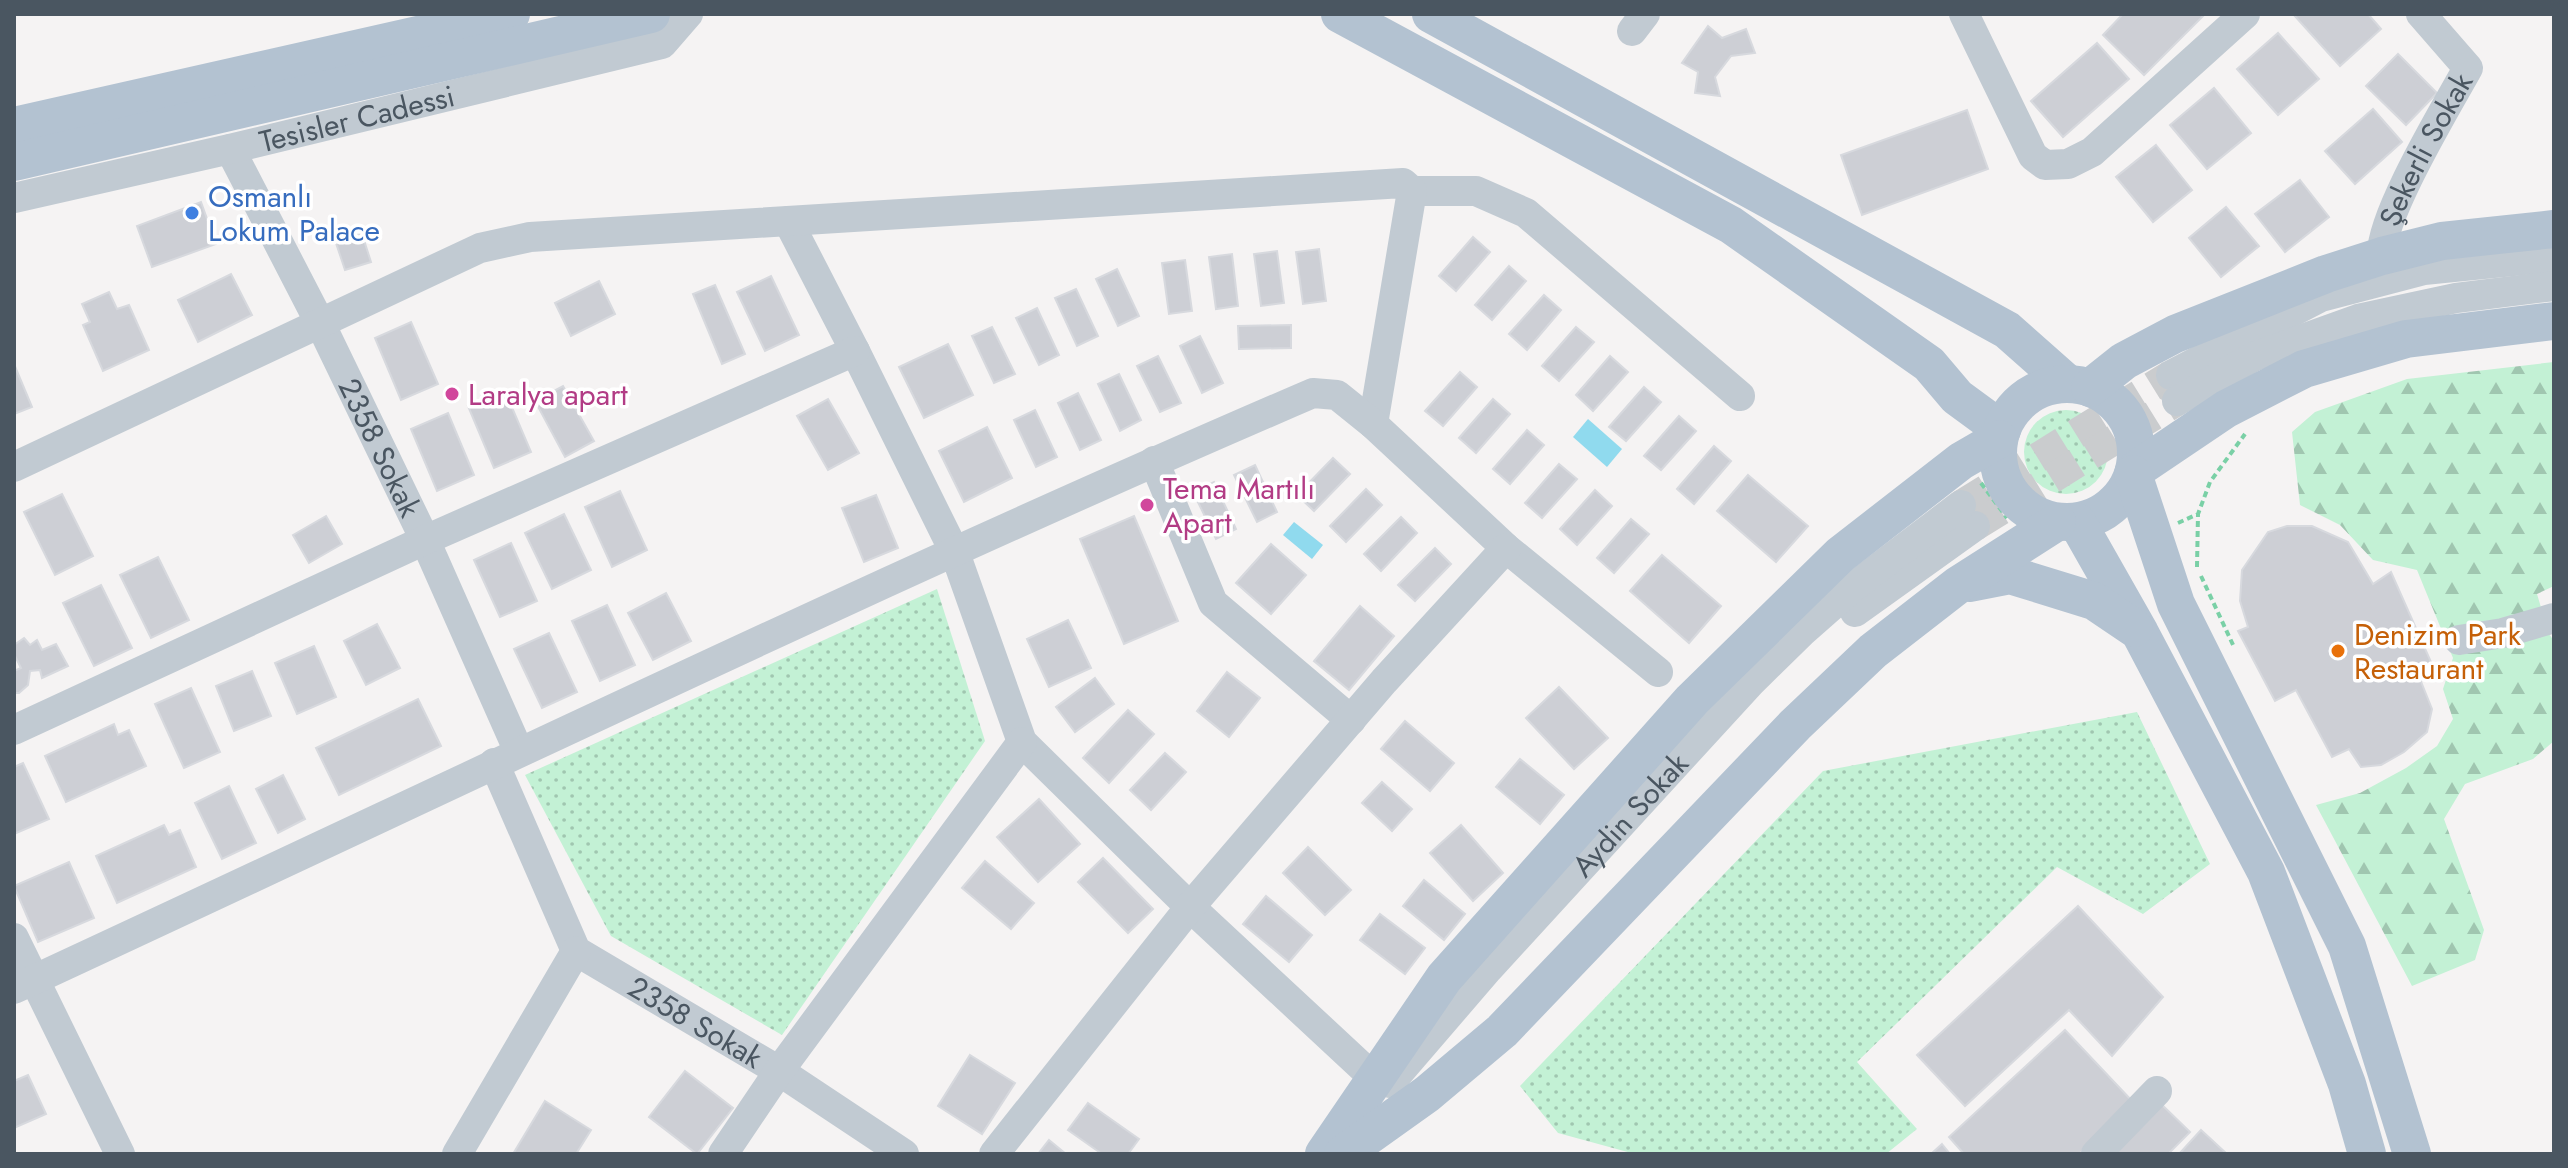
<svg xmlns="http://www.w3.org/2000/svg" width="2568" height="1168" viewBox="0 0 2568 1168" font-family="Jost,sans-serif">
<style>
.grass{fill:url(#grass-dots)}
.forest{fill:url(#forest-firs)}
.water{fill:#90daee}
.building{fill:#cdcfd5;stroke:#d7d9de;stroke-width:2}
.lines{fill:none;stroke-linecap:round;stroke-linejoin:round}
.minor-tunnel{stroke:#caccce;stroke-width:30;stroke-dasharray:30 15;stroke-linecap:butt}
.path{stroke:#7ad0a6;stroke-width:4;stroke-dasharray:6 4;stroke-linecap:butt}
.minor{stroke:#c1cad2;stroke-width:30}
.major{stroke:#b3c2d1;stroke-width:38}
.shop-dot{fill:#3f7fe0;stroke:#fff;stroke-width:3}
.hotel-dot{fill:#d1479c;stroke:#fff;stroke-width:3}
.food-dot{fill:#e8710a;stroke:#fff;stroke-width:3}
.labels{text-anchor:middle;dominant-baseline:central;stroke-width:7;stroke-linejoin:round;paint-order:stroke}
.street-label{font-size:30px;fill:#4a5661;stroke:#fff}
.shop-label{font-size:30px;fill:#366cbe;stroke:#fff;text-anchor:start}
.hotel-label{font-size:30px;fill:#b23c85;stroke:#fff;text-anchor:start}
.food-label{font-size:30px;fill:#c56008;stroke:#fff;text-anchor:start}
</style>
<defs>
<pattern id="grass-dots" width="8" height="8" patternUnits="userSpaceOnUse" patternTransform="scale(2)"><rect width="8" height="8" fill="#c3f1d5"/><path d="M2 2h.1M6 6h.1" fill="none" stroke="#a0c6b0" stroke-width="1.8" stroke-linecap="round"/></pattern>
<pattern id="forest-firs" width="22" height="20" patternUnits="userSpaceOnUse" patternTransform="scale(2)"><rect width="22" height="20" fill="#c3f1d5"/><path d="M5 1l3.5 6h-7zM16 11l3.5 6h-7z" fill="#a0c6b0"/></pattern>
</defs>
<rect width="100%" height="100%" fill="#f5f3f3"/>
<g class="grass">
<circle cx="2066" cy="452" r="42"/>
<path d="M937,589L985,741L782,1035L611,936L525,775Z"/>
<path d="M2137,712L2210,864L2143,914L2057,867L1857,1062L1917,1129L1886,1154H1635L1558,1133L1520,1086L1823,771Z"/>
</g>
<path class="forest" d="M2554,362V586L2537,594L2549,634L2554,641V741L2533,759L2465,784L2444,819L2484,930L2475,960L2412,986L2316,805L2360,793L2406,768L2437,746L2453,719L2443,689L2453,658L2417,570L2373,560L2340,525L2300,505L2292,432L2315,412L2407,379Z"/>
<g class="water">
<path d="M1588,419L1622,449L1607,467L1573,437Z"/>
<path d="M1294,522L1323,545L1312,559L1283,535Z"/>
</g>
<g class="building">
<path d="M2123,14H2205L2144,75L2103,35Z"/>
<path d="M2293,14H2368L2381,29L2340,66Z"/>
<path d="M1708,26L1722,38L1746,29L1755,53L1731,56L1715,77L1720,96L1695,93L1698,72L1682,63Z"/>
<path d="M2278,33L2319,79L2278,115L2237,69Z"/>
<path d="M2097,43L2129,79L2063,137L2031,101Z"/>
<path d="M2398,54L2437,93L2406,125L2366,86Z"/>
<path d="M2214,88L2251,133L2207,169L2170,125Z"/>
<path d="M2373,109L2402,142L2355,184L2325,151Z"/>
<path d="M1967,110L1988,169L1862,215L1841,155Z"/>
<path d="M2156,145L2192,190L2153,222L2116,177Z"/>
<path d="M2300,180L2329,217L2285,252L2255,214Z"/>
<path d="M201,202L216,244L152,267L137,226Z"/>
<path d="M2226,207L2259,246L2221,277L2189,238Z"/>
<path d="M362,234L371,262L345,270L336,243Z"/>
<path d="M1473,237L1490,252L1456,291L1439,276Z"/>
<path d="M1319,249L1326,301L1303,304L1296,252Z"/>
<path d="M1277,251L1284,303L1261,306L1254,254Z"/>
<path d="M1232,254L1238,306L1216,309L1209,257Z"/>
<path d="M1185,260L1192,311L1169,314L1162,263Z"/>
<path d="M1509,266L1526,281L1492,320L1475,305Z"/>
<path d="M1117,269L1139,316L1118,326L1096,279Z"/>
<path d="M231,274L252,315L198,342L178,300Z"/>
<path d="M771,276L799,335L765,351L737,292Z"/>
<path d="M599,281L615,314L571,336L555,303Z"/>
<path d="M715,285L745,354L722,364L693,294Z"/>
<path d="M1076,289L1098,336L1077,346L1055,298Z"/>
<path d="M109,292L117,309L129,305L149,350L103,371L83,325L90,322L82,304Z"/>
<path d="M1544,295L1561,310L1527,350L1509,334Z"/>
<path d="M1037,308L1059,355L1039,365L1016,318Z"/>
<path d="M411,322L438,384L401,400L375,338Z"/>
<path d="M1291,325V348L1239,349L1238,326Z"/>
<path d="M992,327L1015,374L994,383L972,336Z"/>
<path d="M1576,327L1594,342L1559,381L1542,366Z"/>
<path d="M1200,336L1223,383L1202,393L1180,346Z"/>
<path d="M948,344L973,395L924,418L899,367Z"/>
<path d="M1158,356L1181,403L1160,412L1137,366Z"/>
<path d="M1610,356L1628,372L1593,411L1576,395Z"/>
<path d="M14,364L32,407L14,414Z"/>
<path d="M1460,372L1477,387L1443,426L1425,411Z"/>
<path d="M1119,374L1141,420L1120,431L1098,384Z"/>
<path d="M563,386L594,441L565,457L535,401Z"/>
<path d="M1644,387L1661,402L1626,441L1609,427Z"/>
<path d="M505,391L531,452L494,468L468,406Z"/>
<path d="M1078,393L1101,440L1080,450L1058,403Z"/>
<path d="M828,399L859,453L828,470L797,416Z"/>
<path d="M1493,399L1510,414L1476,453L1459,438Z"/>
<path d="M1035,410L1057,457L1036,467L1014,420Z"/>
<path d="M448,413L474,475L437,491L411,429Z"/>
<path d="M1679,416L1696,431L1661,470L1644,456Z"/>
<path d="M987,427L1012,478L964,502L939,451Z"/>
<path d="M1527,430L1544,445L1510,484L1493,469Z"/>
<path d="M1714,446L1731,461L1694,504L1677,489Z"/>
<path d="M1333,458L1350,474L1314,511L1297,495Z"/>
<path d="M1559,464L1577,479L1542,518L1525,503Z"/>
<path d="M1255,465L1277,512L1257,522L1234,475Z"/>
<path d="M1748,475L1808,526L1776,562L1717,511Z"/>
<path d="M1214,482L1236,529L1216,539L1193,492Z"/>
<path d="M1366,489L1382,505L1346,542L1330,526Z"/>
<path d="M1595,490L1612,506L1577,545L1560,529Z"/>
<path d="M620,491L647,550L612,567L585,507Z"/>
<path d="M62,494L93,556L55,575L24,512Z"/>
<path d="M876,495L898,548L864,562L842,508Z"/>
<path d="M564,514L591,570L552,589L525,533Z"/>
<path d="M326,516L342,544L309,563L293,535Z"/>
<path d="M1134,516L1178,621L1124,644L1080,539Z"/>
<path d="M1401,517L1417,533L1381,571L1364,554Z"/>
<path d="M1631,519L1649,534L1614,573L1597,558Z"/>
<path d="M2287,526H2312L2348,542L2373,584L2391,572L2435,671L2420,679L2432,709L2427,732L2404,752L2381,765L2361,767L2349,749L2332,757L2296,690L2275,701L2238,631L2248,627L2240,601L2242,570L2268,532Z"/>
<path d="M511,543L537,601L500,617L474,560Z"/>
<path d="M1271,544L1306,575L1271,614L1236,583Z"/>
<path d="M1435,548L1451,564L1415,601L1398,585Z"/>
<path d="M1662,555L1721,606L1689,643L1630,591Z"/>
<path d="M158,557L189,620L151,638L120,575Z"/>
<path d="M101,585L132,648L94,666L63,603Z"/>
<path d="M666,593L691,641L653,660L628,613Z"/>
<path d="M607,605L635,665L600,681L572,621Z"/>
<path d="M1360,606L1394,636L1349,690L1314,661Z"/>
<path d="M1068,620L1091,668L1049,687L1027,639Z"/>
<path d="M377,624L400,668L366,685L344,641Z"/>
<path d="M549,633L577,692L542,708L514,649Z"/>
<path d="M24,638L30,645L37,640L42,650L56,644L68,666L42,678L40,670L30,671L28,685L19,693H14V671L21,668L14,654V645Z"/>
<path d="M314,646L336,697L297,714L275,663Z"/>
<path d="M252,671L271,716L234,731L216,686Z"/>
<path d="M1227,672L1260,698L1229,737L1197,711Z"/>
<path d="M1095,678L1114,704L1075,732L1056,707Z"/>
<path d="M1559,687L1608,738L1574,769L1526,718Z"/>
<path d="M191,688L220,752L184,768L155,704Z"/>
<path d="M418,699L441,746L339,795L316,748Z"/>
<path d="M1128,710L1154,734L1109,783L1083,758Z"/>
<path d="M1405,721L1454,763L1430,791L1381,749Z"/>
<path d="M114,724L118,735L129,730L146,766L66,802L45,756Z"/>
<path d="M1165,753L1186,772L1151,810L1130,790Z"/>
<path d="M1520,759L1564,795L1540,824L1496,787Z"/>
<path d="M23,763L49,819L14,834V767Z"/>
<path d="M283,775L305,819L278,833L256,789Z"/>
<path d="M1382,782L1412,809L1392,831L1362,803Z"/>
<path d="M229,786L256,843L222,859L195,803Z"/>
<path d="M1039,799L1080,844L1038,882L997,837Z"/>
<path d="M164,825L169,835L180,830L196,867L117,903L96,856Z"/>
<path d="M1461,825L1503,873L1473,901L1430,853Z"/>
<path d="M1308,847L1351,890L1325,915L1283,873Z"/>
<path d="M1103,858L1153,909L1128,933L1078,882Z"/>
<path d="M985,861L1034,903L1011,929L962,888Z"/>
<path d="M69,862L94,918L38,942L14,886Z"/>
<path d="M1424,880L1465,914L1444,940L1403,906Z"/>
<path d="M1266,896L1312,935L1289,962L1243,924Z"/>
<path d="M2078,906L2163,997L2112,1056L2069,1010L1965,1106L1917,1055Z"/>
<path d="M1380,914L1425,948L1405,974L1360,940Z"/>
<path d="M2065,1030L2134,1103L2079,1154H1964L1949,1137Z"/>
<path d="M970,1055L1015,1083L982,1134L938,1106Z"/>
<path d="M685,1071L733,1108L697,1154L649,1117Z"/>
<path d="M28,1075L46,1114L14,1128V1081Z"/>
<path d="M545,1101L591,1130L576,1154H513Z"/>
<path d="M2158,1101L2190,1132L2168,1154H2107Z"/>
<path d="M1088,1103L1139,1139L1128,1154H1102L1068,1130Z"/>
<path d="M2201,1130L2227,1154H2179Z"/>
<path d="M1049,1140L1066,1154H1038Z"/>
<path d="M1942,1144L1950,1154H1931Z"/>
</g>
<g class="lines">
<g class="minor-tunnel">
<path d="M1961,505L2171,375"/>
<path d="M1975,526L2177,401"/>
</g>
<g class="path">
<path d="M1981,483L2007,518"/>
<path d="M2178,523L2198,514L2210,482L2245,434"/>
<path d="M2197,567L2198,514"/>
<path d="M2201,576L2234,647"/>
</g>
<g class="minor">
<path d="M1964,14L2033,156L2045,165L2068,164L2092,152L2245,14"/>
<path d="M1632,31L1645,14"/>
<path id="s1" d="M230,149L321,325L425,540L519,752"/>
<path d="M1412,191H1476L1526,213L1740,396"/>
<path id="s2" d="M14,198L230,149L662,44L688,14"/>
<path d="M788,221L855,351L955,553L1022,742L1190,907L1375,1079"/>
<path id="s3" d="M2382,256C2379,218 2447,106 2468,68L2421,14"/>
<path d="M2171,375L2321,297L2424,270L2554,257"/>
<path d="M2177,401L2253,357L2358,319L2456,298L2554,286"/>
<path d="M1154,461L1213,603L1351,720"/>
<path d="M14,467L480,248L530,237L1403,183L1412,191L1373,424"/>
<path d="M1855,612L1975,526"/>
<path d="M2459,640L2503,633L2554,618"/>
<path d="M14,730L425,540L855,351"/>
<path id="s4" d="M494,763L576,951L779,1071L904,1154"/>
<path d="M14,938L120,1154"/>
<path d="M14,989C446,789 875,581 1313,393L1337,395L1373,424L1506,548L1658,672"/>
<path id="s5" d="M1390,1083L1488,969L1750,683L1802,632L1852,588L1961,505"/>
<path d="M457,1154L576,951"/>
<path d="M723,1154L779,1071L1022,742"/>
<path d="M994,1154L1190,907L1384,681L1506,548"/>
<path d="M2096,1154L2157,1091"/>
</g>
<g class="major">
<path d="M1340,14L1731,225L1929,364L1957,397L2002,430"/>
<path d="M1431,14L2007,330L2068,384"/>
<path d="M14,126L511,14"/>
<path d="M14,162L651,14"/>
<circle cx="2067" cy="453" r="69"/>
<path d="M2090,388L2124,361L2175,334L2326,274L2382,256L2442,241L2554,229"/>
<path d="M2134,471L2226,409L2304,369L2406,339L2554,321"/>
<path d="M2133,474L2176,604L2347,946L2412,1154"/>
<path d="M2077,522L2140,633L2266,872L2347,1084L2367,1154"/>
<path d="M1969,583L2010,575L2094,601L2134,628"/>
<path d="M1324,1154L1444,978L1692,700L1840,555L1961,461L1999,439"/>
<path d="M1343,1154L1427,1094L1502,1031L1795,725L1873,651L1958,585L2057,522"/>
</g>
</g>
<circle class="shop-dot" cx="192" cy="213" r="8"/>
<g class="hotel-dot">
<circle cx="452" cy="394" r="8"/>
<circle cx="1147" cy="505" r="8"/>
</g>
<circle class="food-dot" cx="2338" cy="651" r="8"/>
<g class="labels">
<g class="street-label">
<text stroke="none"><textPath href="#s2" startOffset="352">Tesisler Cadessi</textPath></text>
<text stroke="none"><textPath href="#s3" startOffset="116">Şekerli Sokak</textPath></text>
<text stroke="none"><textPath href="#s1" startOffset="334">2358 Sokak</textPath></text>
<text stroke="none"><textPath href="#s5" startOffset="360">Aydin Sokak</textPath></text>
<text stroke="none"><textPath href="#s4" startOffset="344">2358 Sokak</textPath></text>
</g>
<g class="shop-label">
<text x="208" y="196">Osmanlı<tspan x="208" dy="34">Lokum Palace</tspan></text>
</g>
<g class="hotel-label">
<text x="468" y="394">Laralya apart</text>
<text x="1163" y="488">Tema Martılı<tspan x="1163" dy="34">Apart</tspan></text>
</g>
<g class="food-label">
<text x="2354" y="634">Denizim Park<tspan x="2354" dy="34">Restaurant</tspan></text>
</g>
</g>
<rect width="2568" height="1168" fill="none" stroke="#4a5661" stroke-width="32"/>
</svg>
